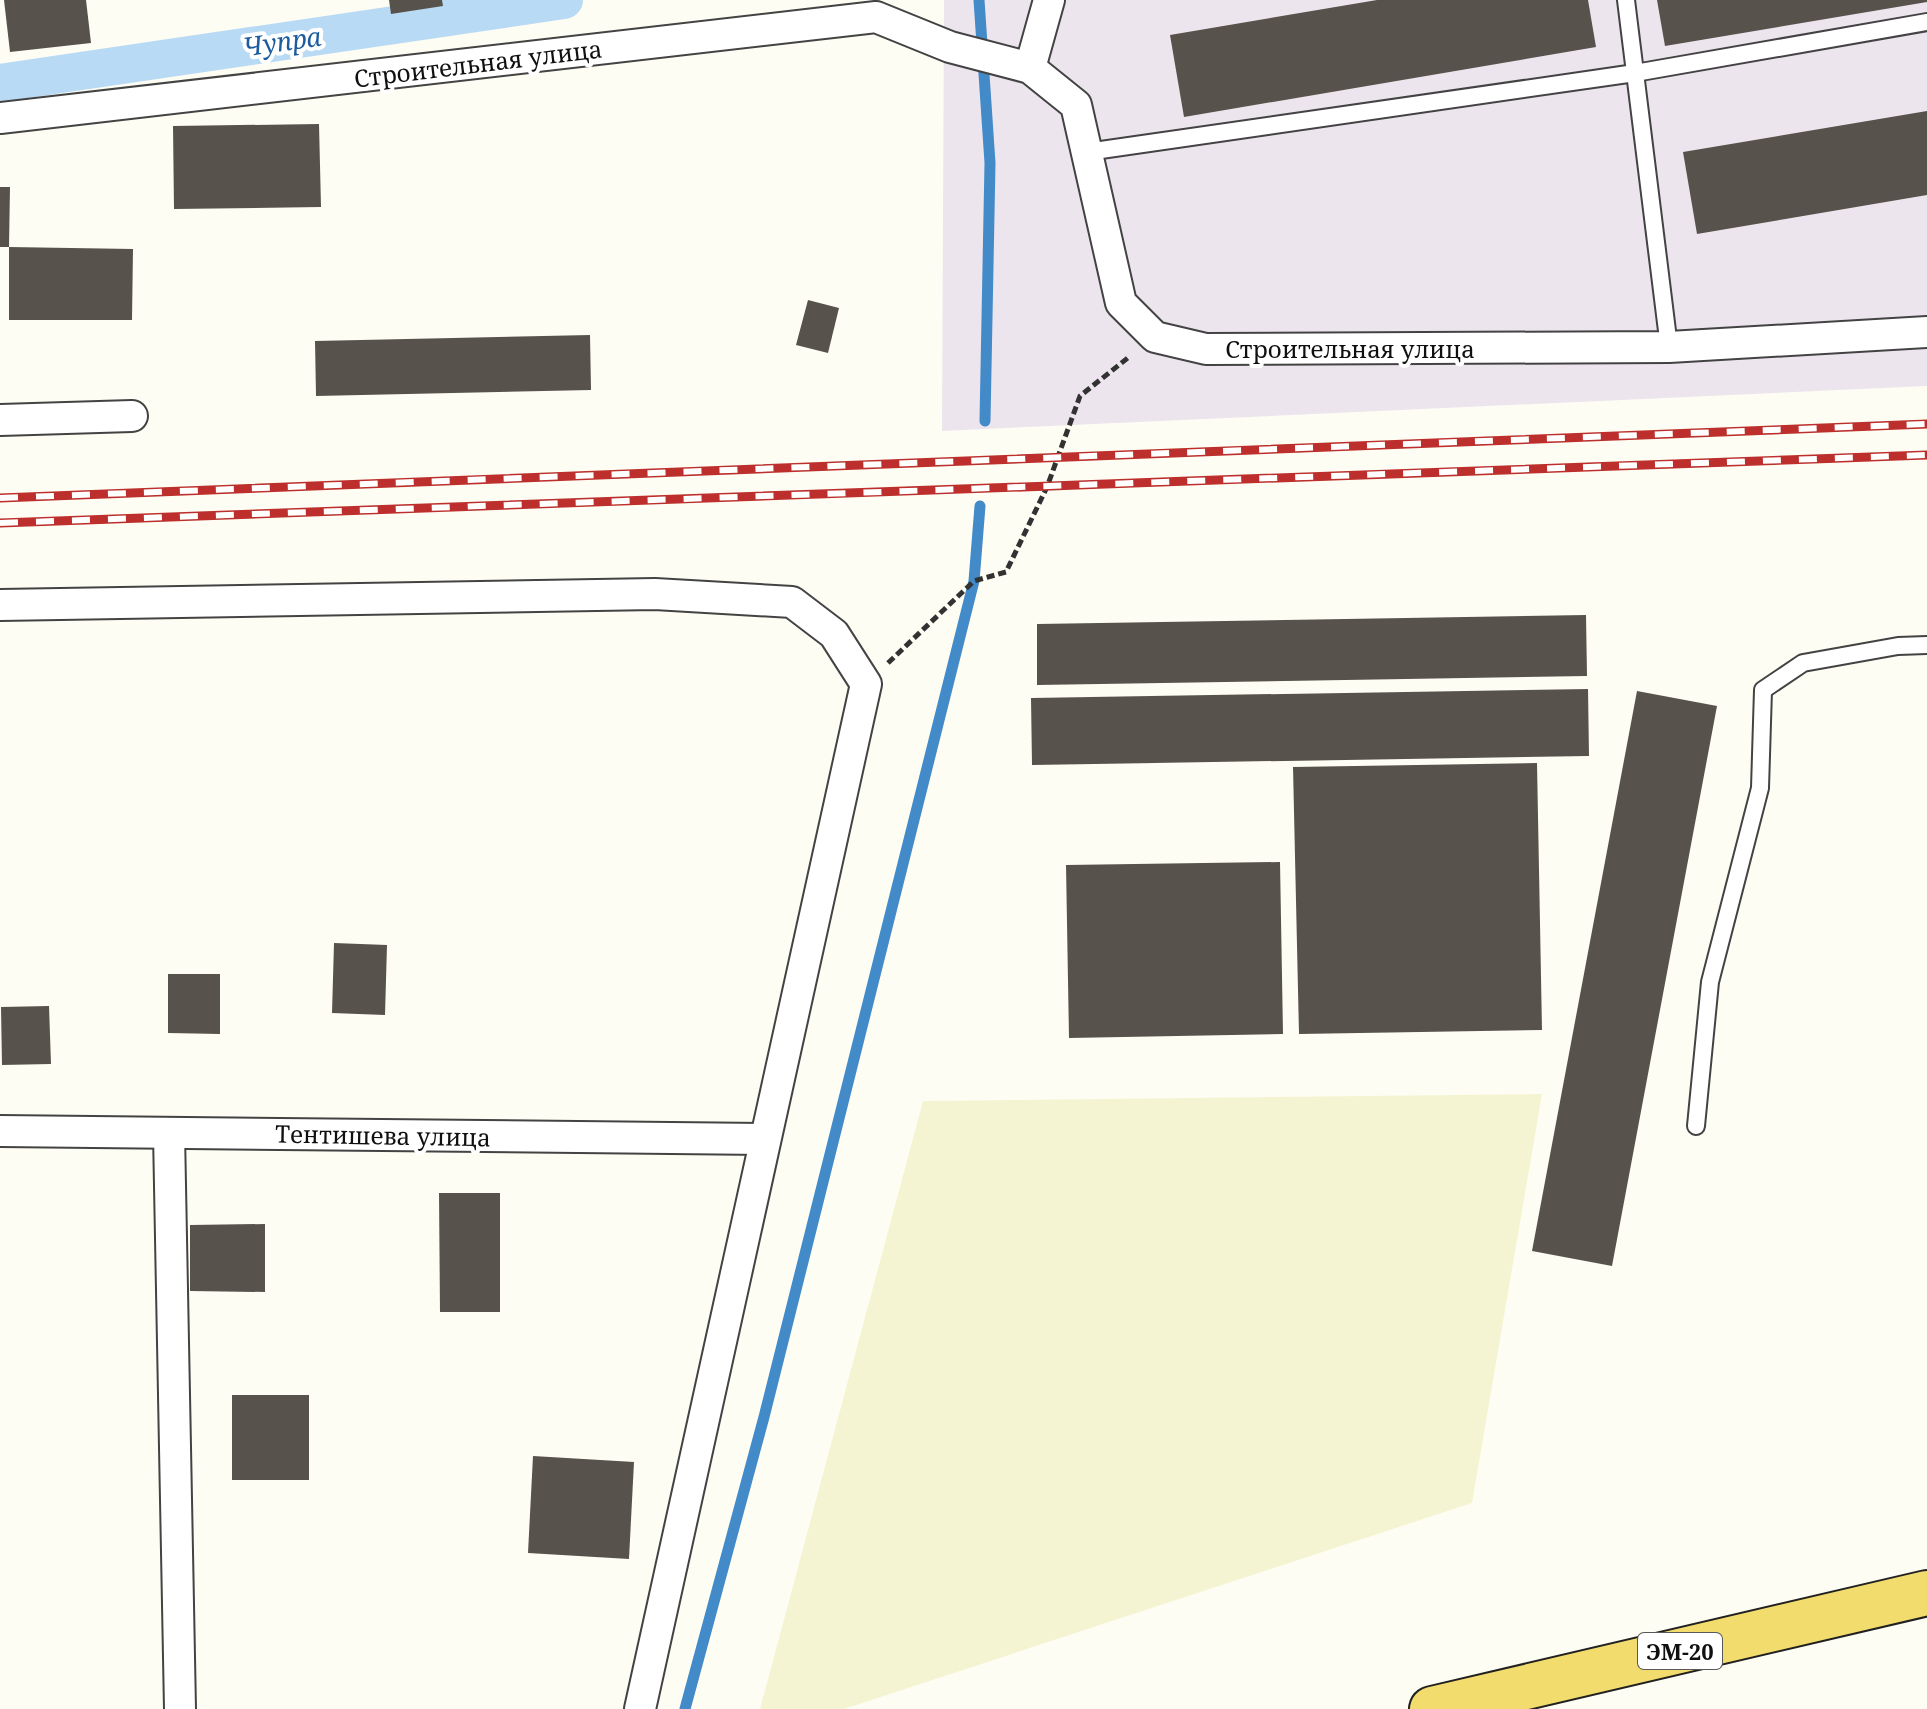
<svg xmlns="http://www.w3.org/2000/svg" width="1927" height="1709" viewBox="0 0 1927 1709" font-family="'Noto Serif',serif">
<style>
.industrial{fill:#ede5ee}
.farmland{fill:#f4f4d3}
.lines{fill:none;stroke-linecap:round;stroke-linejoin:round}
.stream{stroke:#438ac9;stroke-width:11}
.canal{stroke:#b9daf4;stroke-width:38}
.building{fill:#58524c}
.service-casing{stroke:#434343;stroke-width:20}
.minor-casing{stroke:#434343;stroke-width:34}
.primary-casing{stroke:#212121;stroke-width:48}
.path{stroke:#323232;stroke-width:5;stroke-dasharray:8 4;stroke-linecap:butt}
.service{stroke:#fff;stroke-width:16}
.minor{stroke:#fff;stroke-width:30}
.primary{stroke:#f3dc6e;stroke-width:44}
.rail-casing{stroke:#bc2f2c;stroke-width:9}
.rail{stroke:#fff;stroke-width:6;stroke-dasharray:18;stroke-linecap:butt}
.labels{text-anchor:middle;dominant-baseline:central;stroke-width:8;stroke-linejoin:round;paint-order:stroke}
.shield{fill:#fff;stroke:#585858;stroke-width:2}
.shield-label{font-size:22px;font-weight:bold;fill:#101010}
.street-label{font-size:24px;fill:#101010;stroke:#fff}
.water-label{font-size:26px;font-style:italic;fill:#1c5c9e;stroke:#fff}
</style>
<rect width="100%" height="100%" fill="#fefdf3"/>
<path class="industrial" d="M944,0H1927V386L942,431Z"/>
<path class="farmland" d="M1542,1094L1472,1503L844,1709H760L923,1101Z"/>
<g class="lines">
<g class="stream">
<path d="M979,0L990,163L985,421"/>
<path d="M685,1709L764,1417L974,581L980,506"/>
</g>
<path class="canal" d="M0,83L564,0"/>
</g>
<g class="building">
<path d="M4,0H86L91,43L10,52Z"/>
<path d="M389,0H442L443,6L391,14Z"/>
<path d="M1377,0H1588L1596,47L1184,117L1170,35Z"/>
<path d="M1657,0H1927V2L1665,46Z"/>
<path d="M1927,111V195L1697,234L1683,152Z"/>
<path d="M319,124L321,207L174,209L173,126Z"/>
<path d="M0,187H10L9,247H0Z"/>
<path d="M9,247L133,249L132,320H9Z"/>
<path d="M808,300L839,308L828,353L796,345Z"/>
<path d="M590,335L591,390L316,396L315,341Z"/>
<path d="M1586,615L1587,676L1037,685V624Z"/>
<path d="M1588,689L1589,756L1032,765L1031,698Z"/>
<path d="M1637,691L1717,706L1612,1266L1532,1251Z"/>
<path d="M1537,763L1542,1030L1299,1034L1293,767Z"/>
<path d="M1280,862L1283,1034L1069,1038L1066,865Z"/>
<path d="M334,943L387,945L385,1015L332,1013Z"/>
<path d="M168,974H220V1034L168,1033Z"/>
<path d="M49,1006L51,1064L2,1065L1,1007Z"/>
<path d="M439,1193H500V1312H440Z"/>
<path d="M265,1224V1292L190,1291V1225Z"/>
<rect x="232" y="1395" width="77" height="85"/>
<path d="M533,1456L634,1462L629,1559L528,1553Z"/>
</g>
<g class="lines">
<defs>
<g id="service">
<path d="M1626,0L1669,347"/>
<path d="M1087,152L1635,73L1927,22"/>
<path d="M1696,1126L1710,982L1760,788L1763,690L1803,663L1898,646L1927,645"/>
</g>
<g id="minor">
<path d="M1030,68L1049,0"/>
<path d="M0,118L876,17L950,47L1030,68L1076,105L1121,303L1155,337L1206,349L1669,347L1927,332"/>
<path d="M0,420L132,416"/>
<path d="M0,605L655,594L792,602L834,634L866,684L640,1709"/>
<path d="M0,1131L765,1139"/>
<path d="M169,1133L180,1709"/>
</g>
<path id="primary" d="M1432,1709L1927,1593"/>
</defs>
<use href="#service" class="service-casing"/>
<use href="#minor" class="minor-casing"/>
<use href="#primary" class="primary-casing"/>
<path class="path" d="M888,663L974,581L1006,572L1047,487L1080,396L1129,357"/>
<use href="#service" class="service"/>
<use href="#minor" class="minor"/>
<use href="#primary" class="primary"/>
<defs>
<g id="rail">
<path d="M0,498L1927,424"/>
<path d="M0,523L1927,455"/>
</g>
</defs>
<use href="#rail" class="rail-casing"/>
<use href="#rail" class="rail"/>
</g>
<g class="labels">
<rect class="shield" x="1638" y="1633" width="84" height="36" rx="6"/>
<g class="shield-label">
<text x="1680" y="1651">ЭМ-20</text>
</g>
<g class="street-label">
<text transform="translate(478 63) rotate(-7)">Строительная улица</text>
<text x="1350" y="348">Строительная улица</text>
<text transform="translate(383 1135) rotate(1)">Тентишева улица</text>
</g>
<g class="water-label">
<text transform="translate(282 41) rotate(-8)">Чупра</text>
</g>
</g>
</svg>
